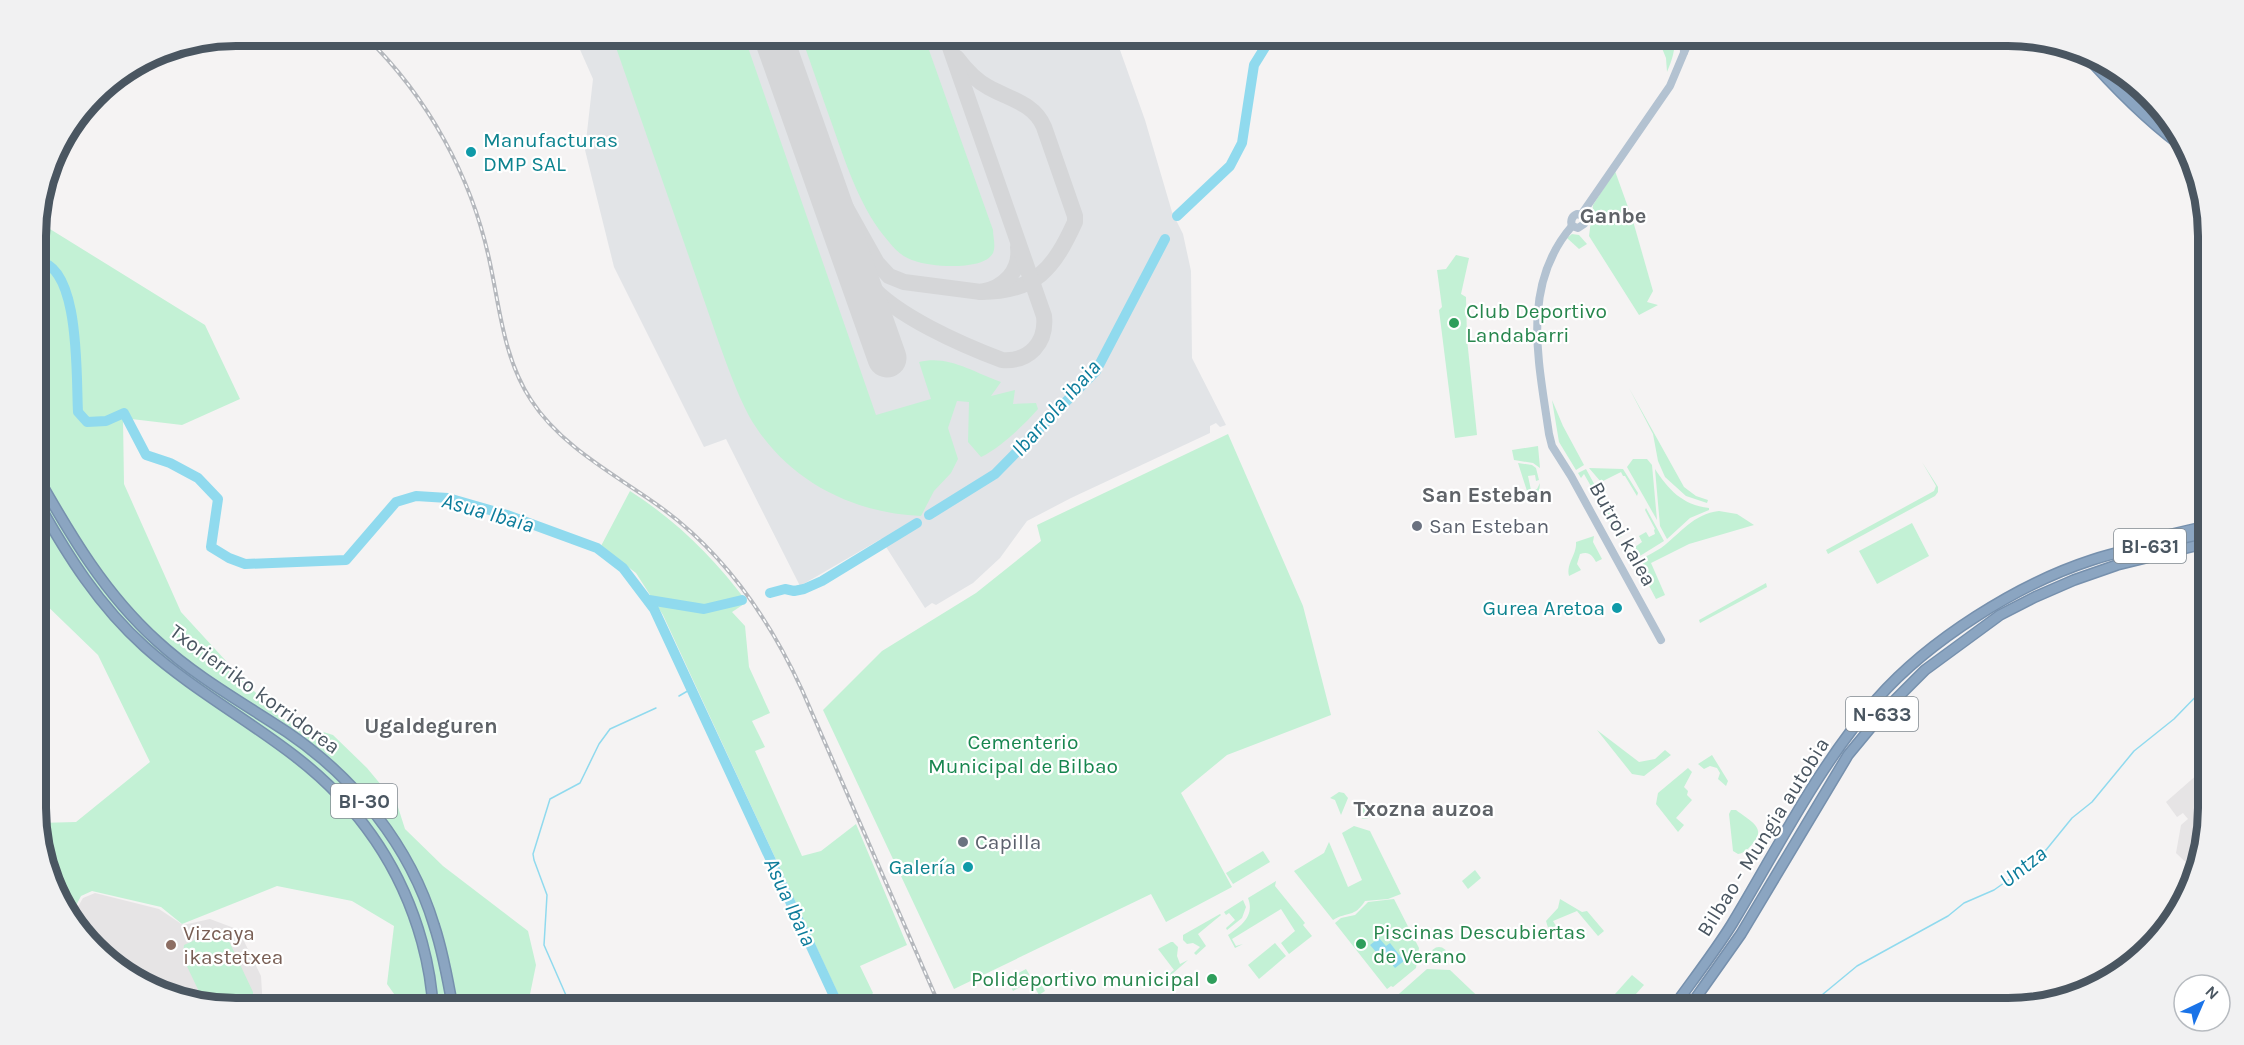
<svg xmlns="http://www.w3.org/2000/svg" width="2244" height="1045" viewBox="0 0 2244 1045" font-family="Karla,sans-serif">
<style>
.education{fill:#e6e4e5}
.airport{fill:#e2e4e7}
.green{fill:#c3f1d5}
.water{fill:#90daee}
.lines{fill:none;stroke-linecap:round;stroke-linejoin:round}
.stream{stroke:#90daee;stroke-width:1.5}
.river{stroke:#90daee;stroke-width:10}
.taxiway{stroke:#d5d6d8;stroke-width:16}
.runway{stroke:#d5d6d8;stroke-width:39}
.highway-casing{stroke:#7690ad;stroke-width:12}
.primary{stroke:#b3c2d1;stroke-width:8}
.highway{stroke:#8ba5c1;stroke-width:9}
.rail-casing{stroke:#b5b8bd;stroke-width:4}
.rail{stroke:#fff;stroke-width:1.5;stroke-dasharray:4.5;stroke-linecap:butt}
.culture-dot{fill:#0f9aa8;stroke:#fff;stroke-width:2}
.leisure-dot{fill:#2e9e5b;stroke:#fff;stroke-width:2}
.worship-dot{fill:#6b7280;stroke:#fff;stroke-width:2}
.education-dot{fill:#8d6e63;stroke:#fff;stroke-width:2}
.labels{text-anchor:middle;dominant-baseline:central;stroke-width:4.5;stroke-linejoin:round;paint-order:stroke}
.shield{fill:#fff;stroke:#808990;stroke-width:1.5}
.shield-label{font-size:20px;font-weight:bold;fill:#4a5661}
.culture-label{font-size:21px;fill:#0d838f;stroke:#fff;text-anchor:end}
.leisure-label{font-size:21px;fill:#27864d;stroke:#fff;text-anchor:start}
.worship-label{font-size:21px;fill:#5b616d;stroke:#fff;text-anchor:start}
.street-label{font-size:21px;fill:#4a5661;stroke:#fff}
.park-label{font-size:21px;fill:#17864f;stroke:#fff}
.education-label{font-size:21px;fill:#785e54;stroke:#fff;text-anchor:start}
.neighbourhood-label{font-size:22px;font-weight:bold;fill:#5f6368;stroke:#fff}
.water-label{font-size:22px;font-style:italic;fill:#0c7c9b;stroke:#fff}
.rim{fill:none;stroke:#4a5661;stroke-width:8}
</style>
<rect width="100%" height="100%" fill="#f5f3f3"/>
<g class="education">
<path d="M2207,766L2208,808L2196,868L2193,869L2176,853L2181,825L2188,819L2183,813L2177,817L2166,802Z"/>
<path d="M95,893L159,909L183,925L210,919L234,928L241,935L261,976L263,1009H237L160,994L78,931L72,917L83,898Z"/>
</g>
<path class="airport" d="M574,36H1115L1145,120L1172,212L1183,234L1191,271L1192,358L1226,425L1220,427L1216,423L1210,426V433L1071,498L1027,521L1000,558L973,583L936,605L932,603L925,608L881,539L800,586L726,439L704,447L614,267L585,150L593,79Z"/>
<g class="green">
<path d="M612,36H744L876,415L931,399L919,362C949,355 972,372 1001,382L991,396L1015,390L1013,404L1036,403L1038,409C1023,426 1001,447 981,457L968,442L969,402L957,401L948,428L958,459L951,473L934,491L921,516C850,513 785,479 749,416C737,393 728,368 719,343Z"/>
<path d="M801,36H924L993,230C993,237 996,246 993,253C984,271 931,267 915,261C904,258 896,251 889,242C861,210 847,167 833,127C822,97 812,66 801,36Z"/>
<path d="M1657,36H1674C1676,49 1672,60 1667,72L1666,58Z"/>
<path d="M1615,171L1633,221L1653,291L1647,302L1658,305L1639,315L1589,236L1593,205Z"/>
<path d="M37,221L205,325L240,399L182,425L123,418L124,484L181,612L249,686L282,719L333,735L367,768L397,804L405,829L443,866L528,931L536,965L527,1009L404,1008L387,984L394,926L352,901L277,886L182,924L161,907L92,891L81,896L71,915L38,835V823L76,822L150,762L98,655L37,596Z"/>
<path d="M1572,234L1579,235L1587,244L1579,249L1567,238Z"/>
<path d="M1456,255L1469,258L1461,294L1466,297L1467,339L1477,435L1455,438L1439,310L1442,307L1437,270L1446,269Z"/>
<path d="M1629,388L1684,487L1696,496L1708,500L1707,503L1686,496L1665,477L1658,461L1653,434Z"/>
<path d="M1552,400L1563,426L1584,465L1576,470L1559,442Z"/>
<path d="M1228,434L1303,606L1331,715L1227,755L1181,793L1232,887L1166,922L1151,894L954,989L823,710L882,651L976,593L1041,541L1037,525Z"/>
<path d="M1538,446L1540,468L1533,463L1514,460L1512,450Z"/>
<path d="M1633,459H1647L1652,465L1657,520L1627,467Z"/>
<path d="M1922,462L1938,487V492L1935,496L1828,554L1826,550L1934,491L1936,486Z"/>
<path d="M1518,463L1532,465L1536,468L1539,480L1536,481L1535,475L1528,476L1531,490L1537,489L1540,483L1539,492L1533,493L1527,491Z"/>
<path d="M1589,468L1623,469L1638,493L1637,496L1625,476H1623L1621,472L1601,482Z"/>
<path d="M1586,469L1603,500L1601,504L1584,474L1581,478L1578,473Z"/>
<path d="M1655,469C1668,489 1682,505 1709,508V510L1690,518L1667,539L1660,526Z"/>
<path d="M630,491C677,521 714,558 747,602L732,612L745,626L749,667L770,713L752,721L765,747L755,751L802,856L821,851L856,824L907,945L860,966L873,993L860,1009H845L663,615L636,573L601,546Z"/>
<path d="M1604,503L1622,536L1619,538L1602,507Z"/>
<path d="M1646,508L1664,541L1635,559L1632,544L1635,547L1642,542L1639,536L1646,532L1649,537L1655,534L1654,530L1655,529L1645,510Z"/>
<path d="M1719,511L1737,514L1754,525L1689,544L1651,563L1665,595L1656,599L1636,561C1645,557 1653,553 1661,548C1681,533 1693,514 1719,511Z"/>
<path d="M1912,523L1929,556L1877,584L1859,551Z"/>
<path d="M1594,536L1593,542L1602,559L1596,562C1592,555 1589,551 1580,554L1577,564L1581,570L1569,576C1566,563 1577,555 1576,542Z"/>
<path d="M1766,583L1767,587L1700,623L1699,620Z"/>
<path d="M1597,730L1639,762L1655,759L1665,750L1671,755L1644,776L1632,774Z"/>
<path d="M1712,755L1728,781L1726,786L1718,779L1720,773L1717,768L1710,766L1704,769L1698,764Z"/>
<path d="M1688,768L1692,772L1684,787L1688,791L1687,795L1692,800L1676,818L1684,825L1678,832L1656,804L1658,793Z"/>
<path d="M1339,792L1344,793L1348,798L1341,815L1335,800L1330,798Z"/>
<circle cx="1365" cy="812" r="7"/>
<path d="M1731,810H1736C1747,819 1767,827 1754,842C1749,848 1745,853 1738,854L1733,851L1729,814Z"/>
<path d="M1354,826L1370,831L1401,894L1388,899L1365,901C1354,918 1348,911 1333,920L1294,871L1324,853L1329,842L1348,887L1362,880L1342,833Z"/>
<path d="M1263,851L1270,862L1233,884L1226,873Z"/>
<path d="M1475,870L1481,878L1468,889L1462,881Z"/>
<path d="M1276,881L1275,886L1305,923L1303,925L1312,936L1289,954L1281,943L1295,931L1281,909L1232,939L1236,946L1243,944L1235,948L1228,935C1241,926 1255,916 1248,898Z"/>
<path d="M1394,899L1419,948L1416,968L1393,987L1391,986L1387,989L1335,923L1341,918L1355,915L1368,902Z"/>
<path d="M1560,899L1582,912L1587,911L1604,931L1598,936L1577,911L1553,921L1556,926L1549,931L1546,921L1558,908Z"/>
<path d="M1243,900L1246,907L1242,918L1227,930L1226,928L1235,920L1229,913L1226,915L1224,912Z"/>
<path d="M1220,914L1221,915L1198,934L1206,946L1196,955L1194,953L1200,947L1193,943L1187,944L1183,940V935Z"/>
<path d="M218,929L228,939L253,992V1008C238,1012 219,1006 204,1002L183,958L184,945Z"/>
<path d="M1171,942H1173L1178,947L1177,956L1180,964L1188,960L1163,982L1161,981L1174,970L1158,949Z"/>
<path d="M1275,943L1286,956L1259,979L1248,965Z"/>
<circle cx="1439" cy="955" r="8"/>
<path d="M1026,969L1034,982L1039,980L1045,991L1039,995L1031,981L1013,991L1007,979Z"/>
<path d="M1427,969L1450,970L1491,1009H1382Z"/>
<path d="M1632,975L1644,985L1627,1004L1615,994Z"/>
<path d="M1612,994L1626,1005L1623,1009H1599Z"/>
</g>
<path class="water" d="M1379,938L1386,946L1390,943L1404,961L1395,968L1381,951L1377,953L1370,945Z"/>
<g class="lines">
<g class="stream">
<path d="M679,696L691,689"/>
<path d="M572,1009L544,945L547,895L534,860L533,854L550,799L580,783L599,744L610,729L656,708"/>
<path d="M1805,1009L1857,966L1948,916L1964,903L1994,890L2011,878L2026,863L2046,850L2072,818L2092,802L2134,751L2174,719L2208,684"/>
</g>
<g class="river">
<path d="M1177,216L1230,166L1242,143L1254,65L1272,36"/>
<path d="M37,262C81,263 76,380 78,412L87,422L106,421L124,413L146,455L170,463L198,478L218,499L211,547L229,558L245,564L346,560L396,502L416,496L448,498L507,515L597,548L623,568L654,609L840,1009"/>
<path d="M929,515L995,474L1096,371L1165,239"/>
<path d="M770,593L785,589L794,591L804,589L822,581L917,523"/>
<path d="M649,600L704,609L742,600"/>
</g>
<g class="taxiway">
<path d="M957,58C966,70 975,80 988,87C1009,99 1034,103 1044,127L1075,216V222C1054,268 1036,292 981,292"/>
<path d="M804,127L817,156L877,263L889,276L904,282L981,292C1004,288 1021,271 1018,247"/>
<path d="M842,235C850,251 858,269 869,284C896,316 962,345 1002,360C1029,362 1047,343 1044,316L946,36"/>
</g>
<path class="runway" d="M773,36L887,358"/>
<defs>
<g id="highway">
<path d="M2082,51C2112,85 2143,117 2179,144"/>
<path d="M2123,81L2170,123"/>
<path d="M37,476C71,536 105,594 157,641C196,677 243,703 287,732C355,778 410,846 434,925C443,952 448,980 453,1009"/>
<path d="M37,501C67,555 99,606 145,647C192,689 247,719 296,757C358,805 401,866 422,942C428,964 432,986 433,1009"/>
<path d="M2123,548L2134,543L2207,526"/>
<path d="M1672,1009C1692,981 1714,953 1732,924C1778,848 1818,766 1877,699C1929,640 2018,584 2092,560C2129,548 2169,541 2207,533"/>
<path d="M1688,1009L1741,934L1848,755L1887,708L1925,670L2000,615L2035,597L2074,580L2117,565L2207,543"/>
</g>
</defs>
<use href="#highway" class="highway-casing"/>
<g class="primary">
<path d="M1683,36L1684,52"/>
<path d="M1581,215L1670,86L1691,36"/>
<path d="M1572,226C1520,286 1539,363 1549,434L1552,446L1571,476L1661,640"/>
<path d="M1572,226L1578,228L1584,224L1585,218L1581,215"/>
<path d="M1572,226C1570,220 1572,216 1577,214L1581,215"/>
</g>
<use href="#highway" class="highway"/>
<defs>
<path id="rail" d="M365,36C428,97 472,177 490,263C500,310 504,359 531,400C562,448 618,476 663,509C725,555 770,620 802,690L941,1009"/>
</defs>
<use href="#rail" class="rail-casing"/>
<use href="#rail" class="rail"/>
</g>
<g class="culture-dot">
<circle cx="471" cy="152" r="6"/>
<circle cx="1617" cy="608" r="6"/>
<circle cx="968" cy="867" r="6"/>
</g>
<g class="leisure-dot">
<circle cx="1454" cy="323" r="6"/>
<circle cx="1361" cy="944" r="6"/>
<circle cx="1212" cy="979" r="6"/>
</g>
<g class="worship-dot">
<circle cx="1417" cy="526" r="6"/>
<circle cx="963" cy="842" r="6"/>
</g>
<circle class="education-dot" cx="171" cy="945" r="6"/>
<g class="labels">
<g class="shield">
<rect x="2114" y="529" width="72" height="34" rx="4.5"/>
<rect x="1846" y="697" width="72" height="34" rx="4.5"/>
<rect x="331" y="784" width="66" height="34" rx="4.5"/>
</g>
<g class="shield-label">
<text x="2150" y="546">BI-631</text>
<text x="1882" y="714">N-633</text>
<text x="364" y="801">BI-30</text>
</g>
<g class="culture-label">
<text x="483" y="140" text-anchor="start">Manufacturas<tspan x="483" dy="24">DMP SAL</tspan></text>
<text x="1605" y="608">Gurea Aretoa</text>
<text x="956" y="867">Galería</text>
</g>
<g class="leisure-label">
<text x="1466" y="311">Club Deportivo<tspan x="1466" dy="24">Landabarri</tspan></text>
<text x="1373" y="932">Piscinas Descubiertas<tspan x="1373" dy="24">de Verano</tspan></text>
<text x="1200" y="979" text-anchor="end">Polideportivo municipal</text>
</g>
<g class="worship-label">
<text x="1429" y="526">San Esteban</text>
<text x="975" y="842">Capilla</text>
</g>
<g class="street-label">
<text transform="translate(1623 534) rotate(61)">Butroi kalea</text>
<text transform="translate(255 689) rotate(36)">Txorierriko korridorea</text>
<text transform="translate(1763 837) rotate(-58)">Bilbao - Mungia autobia</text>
</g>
<g class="park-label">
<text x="1023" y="742">Cementerio<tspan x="1023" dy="24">Municipal de Bilbao</tspan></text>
</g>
<g class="education-label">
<text x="183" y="933">Vizcaya<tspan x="183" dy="24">ikastetxea</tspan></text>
</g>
<g class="neighbourhood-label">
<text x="1613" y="216">Ganbe</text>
<text x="1487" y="495">San Esteban</text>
<text x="431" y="726">Ugaldeguren</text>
<text x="1424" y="809">Txozna auzoa</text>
</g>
<g class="water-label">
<text transform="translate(1056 408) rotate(-48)">Ibarrola ibaia</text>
<text transform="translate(488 513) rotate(16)">Asua Ibaia</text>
<text transform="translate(2023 867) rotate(-38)">Untza</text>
<text transform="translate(790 902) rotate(65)">Asua Ibaia</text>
</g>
</g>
<path d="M0 0H2244V1045H0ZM236 46H2008A190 190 0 0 1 2198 236V808A190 190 0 0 1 2008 998H236A190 190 0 0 1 46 808V236A190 190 0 0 1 236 46Z" fill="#f1f1f2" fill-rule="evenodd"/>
<path class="rim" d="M236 46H2008A190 190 0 0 1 2198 236V808A190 190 0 0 1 2008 998H236A190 190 0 0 1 46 808V236A190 190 0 0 1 236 46Z"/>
<g transform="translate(2202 1003) rotate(44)"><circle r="28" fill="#ffffff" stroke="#b7bbc0" stroke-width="1.5"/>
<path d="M0-4.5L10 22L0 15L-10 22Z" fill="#1a73e8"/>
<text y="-9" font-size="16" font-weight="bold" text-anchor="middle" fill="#4a5661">N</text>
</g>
</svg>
